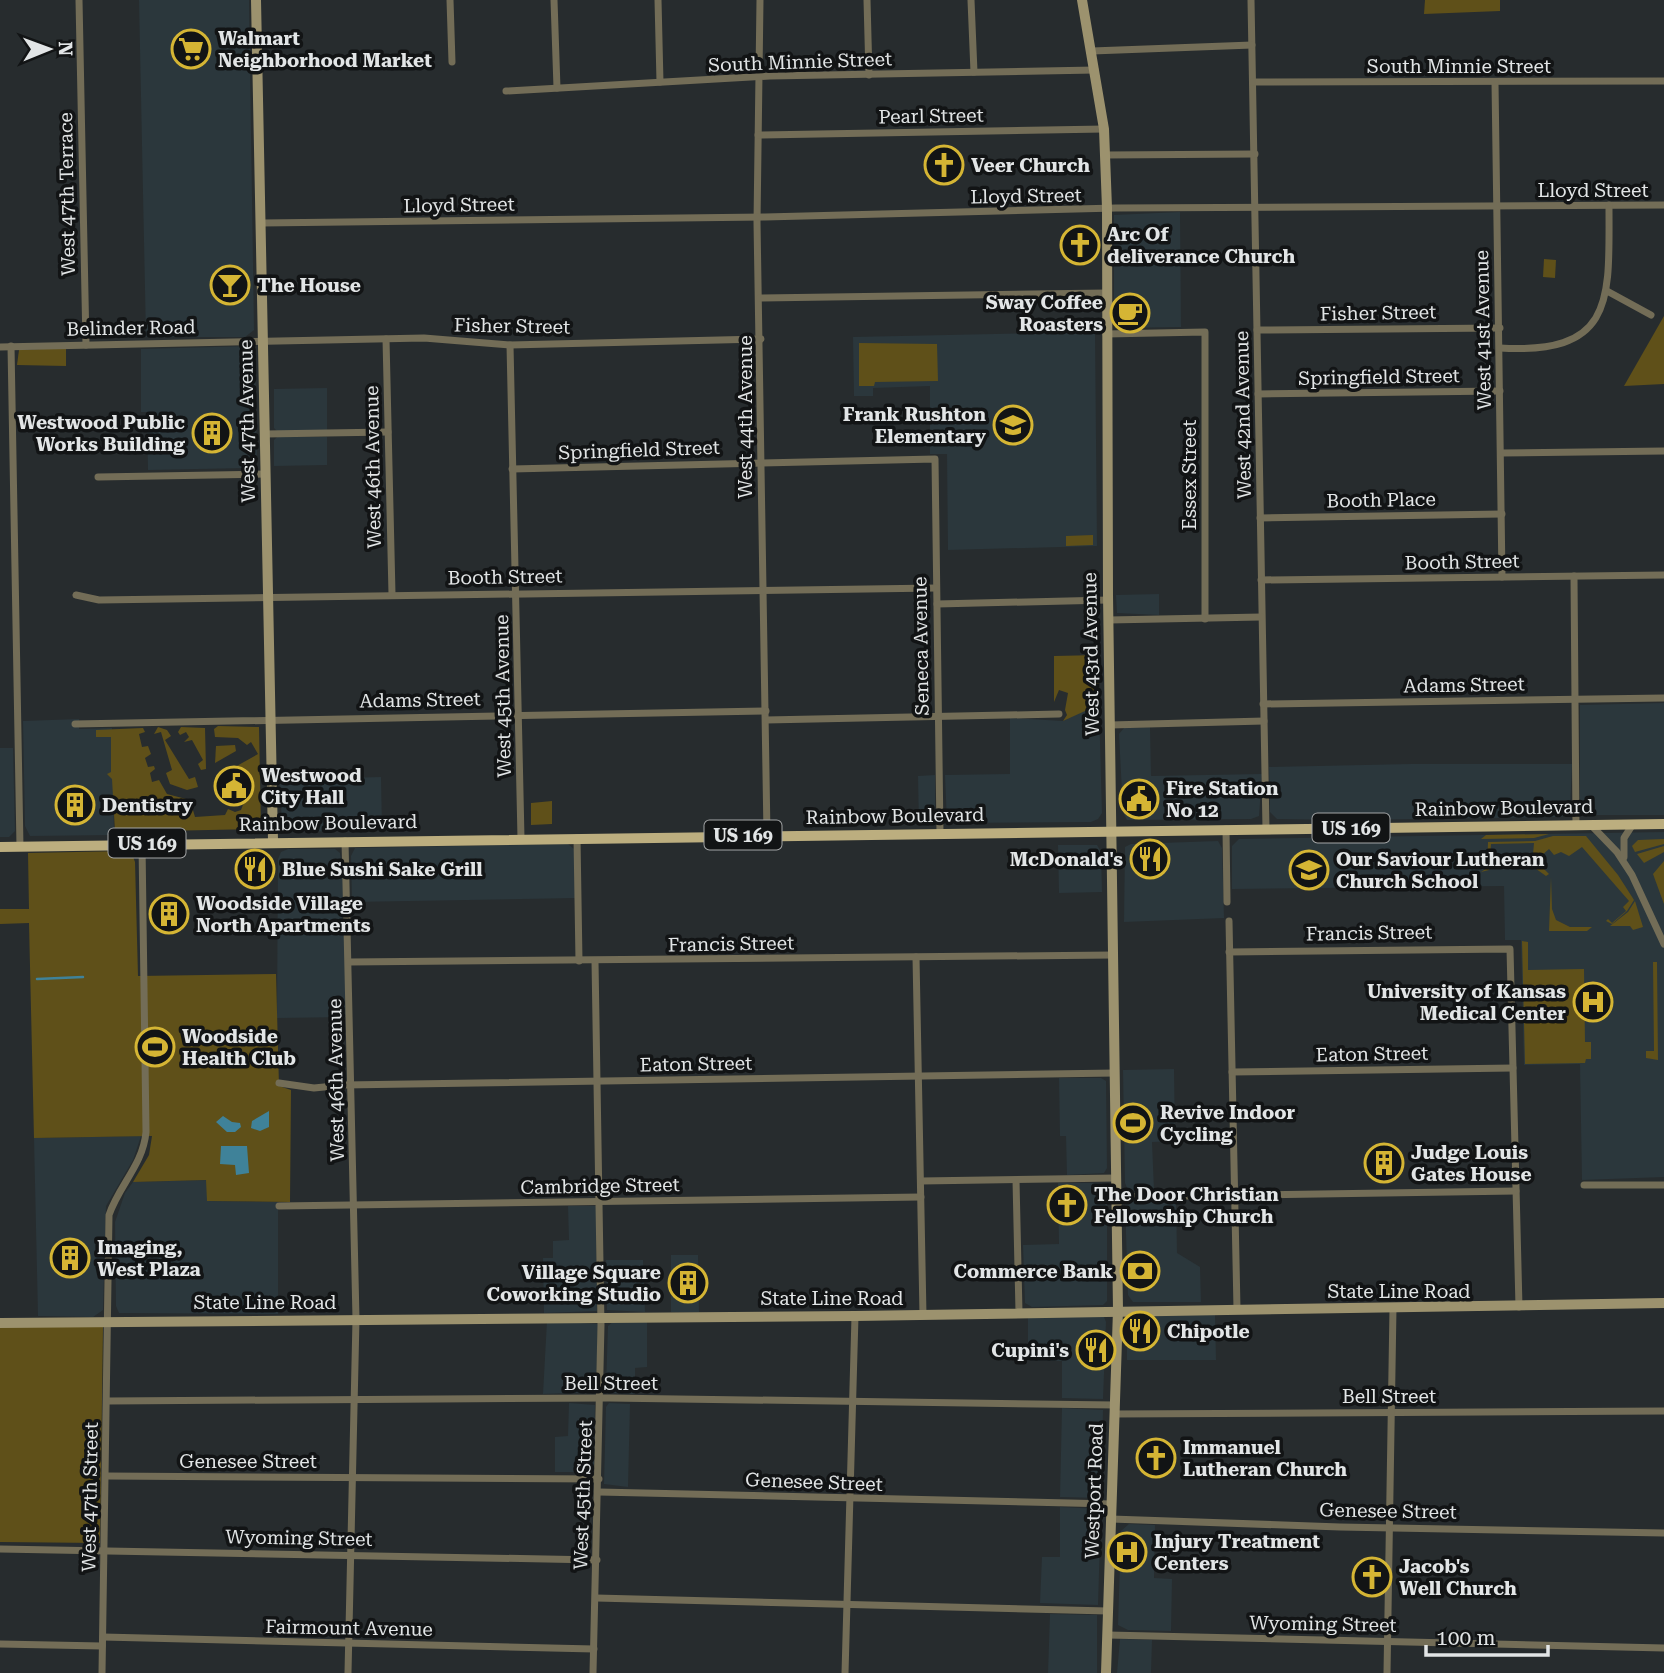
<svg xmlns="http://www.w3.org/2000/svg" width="1664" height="1673" viewBox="0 0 1664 1673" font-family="'Roboto Serif',serif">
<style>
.built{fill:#2b373c}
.green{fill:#5f5019}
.water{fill:#3f8299}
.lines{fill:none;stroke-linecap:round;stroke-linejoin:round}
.stream{stroke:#3f8299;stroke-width:2.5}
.street{stroke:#736d57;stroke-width:7}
.secondary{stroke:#9c926e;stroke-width:10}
.primary{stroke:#bcae7f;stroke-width:10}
.labels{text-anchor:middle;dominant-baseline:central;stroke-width:7;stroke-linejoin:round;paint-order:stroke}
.shield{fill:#121415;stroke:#a4a6a7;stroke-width:2}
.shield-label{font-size:18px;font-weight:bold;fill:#e2e5e6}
.poi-label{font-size:19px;font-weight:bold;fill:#e2e5e6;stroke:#121415;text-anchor:start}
.street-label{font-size:19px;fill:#e2e5e6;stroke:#121415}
</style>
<rect width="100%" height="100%" fill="#272c2e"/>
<g class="built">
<path d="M139,0H249L254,330L245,337H146Z"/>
<path d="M1180,212L1181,327L1116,328L1114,325V215Z"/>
<path d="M1095,332L1097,546L948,550L947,454H930V386L873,388V396H854L853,337Z"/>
<path d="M251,346L255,352L257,463L247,468L148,470L147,412H141V349Z"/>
<path d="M327,388V431H277L274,428V389Z"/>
<path d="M277,437H327V465L274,466V440Z"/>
<path d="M1159,594V615L1117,613L1116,595Z"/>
<path d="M1664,703V815H1582L1580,809V705Z"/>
<path d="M1099,706L1102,813L1098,819L1091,822L947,823L945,775L1010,774V718L1063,721L1087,707Z"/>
<path d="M79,719V729L112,728L114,835L30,836L25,826L23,721Z"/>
<path d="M1150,727L1151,776L1262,774L1259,816L1251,819L1127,820L1123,812L1119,734L1124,728Z"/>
<path d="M0,748H13L15,831L9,837H0Z"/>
<path d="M1411,764H1572L1570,810L1562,817L1345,820L1277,819L1270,812L1269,767Z"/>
<path d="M935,775V819L931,824L919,825L918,776Z"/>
<path d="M381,777L382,830L290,832L282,828L280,780Z"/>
<path d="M1664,832V1177L1582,1180L1580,1064L1524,1065L1521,940H1505L1504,886L1232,889V846L1239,839Z"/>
<path d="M1218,841L1222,848L1224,918L1124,922L1125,847L1131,844Z"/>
<path d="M568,844L574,849L575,898L352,902L351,856L355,848Z"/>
<path d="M1058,845H1097L1101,852L1102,892L1059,893Z"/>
<path d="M288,849H335L340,853L345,889L347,1017L277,1018L278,859L281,852Z"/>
<path d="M1174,1069L1175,1141L1152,1142L1154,1190H1128L1125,1183L1123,1070Z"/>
<path d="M1059,1078H1101L1106,1081L1107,1168L1104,1173L1067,1175L1066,1136H1060Z"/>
<path d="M141,1136L133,1160L106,1206L103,1310L93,1317L38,1316L34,1138Z"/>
<path d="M207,1180V1201L278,1202V1314L119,1313L116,1306L115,1222L125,1193L133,1182Z"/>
<path d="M1058,1183H1102L1107,1187V1301L1103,1305L1032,1307L1025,1303L1023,1245L1059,1244Z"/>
<path d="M1176,1199L1177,1253L1200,1267L1201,1302H1133L1128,1295L1125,1202Z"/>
<path d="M568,1206H596L597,1311L544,1313L543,1258H553V1241L569,1240Z"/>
<path d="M671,1255H698L699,1312H671Z"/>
<path d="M606,1260H643L645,1312L607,1310Z"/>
<path d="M1131,1315H1215L1216,1360H1127V1320Z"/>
<path d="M1028,1316L1104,1317L1106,1322L1103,1399L1062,1398V1361L1028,1360Z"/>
<path d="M647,1320V1367L635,1368V1394L611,1393L606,1387L608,1326L614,1321Z"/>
<path d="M547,1321L598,1324L596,1392L543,1394Z"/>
<path d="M569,1403L595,1405L594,1472H555V1437L568,1436Z"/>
<path d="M609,1403L630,1404L628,1487L604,1484L606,1407Z"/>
<path d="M1062,1408L1103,1410L1101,1498L1060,1497Z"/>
<path d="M1060,1507L1101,1509L1098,1605L1040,1603L1042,1557H1060Z"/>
<path d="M1129,1524L1155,1525L1154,1578L1172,1579L1171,1631L1128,1630L1118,1625L1121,1531Z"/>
<path d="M1050,1614L1097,1615V1673H1048Z"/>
<path d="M1120,1639L1152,1640L1151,1673H1117Z"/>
</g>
<g class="green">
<path d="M1425,0H1500V11L1424,14Z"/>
<path d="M1544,259L1556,260L1555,278L1543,277Z"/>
<path d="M1664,316V384L1624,386Z"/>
<path d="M859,343L937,344L938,381L875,382L874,386H859Z"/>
<path d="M66,348V366L17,365L19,350Z"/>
<path d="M1093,535V545L1066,546V536Z"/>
<path d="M1099,655V701L1096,706L1063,721L1067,715L1065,710L1068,693L1059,690L1054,702V656Z"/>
<path d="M218,726L259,727L261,829L115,832L112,779L107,774L111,772V737H96V730L143,728L145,732L139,734L142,747L148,746L151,754L145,758L148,767L154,766L155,769L150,773L152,782L159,780L167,794L190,800L195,817L225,815L228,809L235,812L241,810L244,802L241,793L247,788L235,767L258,754L251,742L247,745L238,738L215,737L214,729Z"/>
<path d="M158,727L167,730L171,736L165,740L189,779L195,777L198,787L187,790L170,784L166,773L172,770L161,732L154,734Z"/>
<path d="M181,727L205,728L206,769L201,770L198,764L203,760L192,740L184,742L189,737L186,732L180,735L178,732Z"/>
<path d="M235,745L236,751L215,763L216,746Z"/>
<path d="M552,801V824L531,825V803Z"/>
<path d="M1549,834L1534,838L1481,839L1486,835Z"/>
<path d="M1553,836H1586L1618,875L1634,900L1627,911L1612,924L1606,921L1608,919L1612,923L1626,911L1623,907L1629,901L1582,847L1569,856L1561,852L1554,855L1549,849L1541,856L1535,857L1534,865L1541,866L1549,874L1546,876L1532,866L1534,843L1491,844L1489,870L1481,872L1487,868L1488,842L1535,841Z"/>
<path d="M1664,839V844L1635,852L1632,846L1638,840Z"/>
<path d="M1664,846V852L1644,863L1637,854Z"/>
<path d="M124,851L132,854L135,862L138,976L276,974L279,1086L291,1090L290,1202L207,1201L206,1180L133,1182L149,1155L152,1136L34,1138L29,923L0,924V909H29L28,853Z"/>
<path d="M1664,861V904L1653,874Z"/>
<path d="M1551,877L1552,909L1556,920L1570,927H1592L1587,931H1549Z"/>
<path d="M1635,901L1643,927L1633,930L1630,926H1610L1628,912Z"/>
<path d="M1522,941L1528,942V970L1584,969L1585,1042H1591V1059H1586L1585,1063L1525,1064Z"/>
<path d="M1653,962H1657L1658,1060L1646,1058V1051H1654Z"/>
<path d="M103,1326L100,1543L0,1542V1327Z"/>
</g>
<g class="water">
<path d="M269,1111V1127L260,1131L251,1128L252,1121Z"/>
<path d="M223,1116L232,1122L240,1123L241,1127L235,1132H227L216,1122Z"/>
<path d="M221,1146H247L249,1173L236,1175L235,1165L220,1164Z"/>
</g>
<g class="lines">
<path class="stream" d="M37,979L83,977"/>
<g class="street">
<path d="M79,0L86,345"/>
<path d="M450,0L452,62"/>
<path d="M554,0L557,88"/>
<path d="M658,0L660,82"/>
<path d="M760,0L757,222L767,835"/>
<path d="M867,0L869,75"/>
<path d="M971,0L974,72"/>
<path d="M1251,0L1266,829"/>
<path d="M1092,51L1252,45"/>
<path d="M1253,82L1664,81"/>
<path d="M1495,82L1502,577"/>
<path d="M506,91L770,76L1095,70"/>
<path d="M758,135L1104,129"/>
<path d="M1106,155L1255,154"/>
<path d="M262,223L765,217L1116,208L1664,205"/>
<path d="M1607,291L1651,315"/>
<path d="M760,298L1106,293"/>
<path d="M1257,330L1500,328"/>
<path d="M1106,334L1205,332V619"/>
<path d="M386,339L392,594"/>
<path d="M510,345L521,838"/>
<path d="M11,346L20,847"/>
<path d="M0,347L424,338L510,345L761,339"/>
<path d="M1500,348C1616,355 1609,298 1609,205"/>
<path d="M1258,394L1500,391"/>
<path d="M265,434L388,432"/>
<path d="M1501,453L1664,451"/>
<path d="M512,469L935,459L940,833"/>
<path d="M98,477L266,474"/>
<path d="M1260,518L1502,514"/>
<path d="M1574,576L1576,825"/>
<path d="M1261,580L1664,575"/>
<path d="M76,595L99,600L936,588"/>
<path d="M937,604L1108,600"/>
<path d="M1109,620L1261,617"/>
<path d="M1263,704L1664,698"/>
<path d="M766,720L1059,714"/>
<path d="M75,724L766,711"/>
<path d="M1110,725L1264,721"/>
<path d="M1591,825L1617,852L1632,875L1664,944"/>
<path d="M1226,829L1227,902"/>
<path d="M577,838L579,961"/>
<path d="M345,841L356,1319L348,1673"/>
<path d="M1624,857V838L1633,824"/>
<path d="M1229,921L1237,1309"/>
<path d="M1229,952L1510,949L1519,1307"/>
<path d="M916,957L923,1315"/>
<path d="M349,962L1113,955"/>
<path d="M1232,1072L1513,1068"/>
<path d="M279,1083L314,1088L344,1085L1115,1073"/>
<path d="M1016,1180L1019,1312"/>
<path d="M921,1181L1116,1178"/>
<path d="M1584,1185H1664"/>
<path d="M1116,1197L1516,1191"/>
<path d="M279,1206L921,1197"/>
<path d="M108,1401L609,1398L1115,1405"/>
<path d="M1114,1414L1664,1411"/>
<path d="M106,1476L599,1479"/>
<path d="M599,1492L1112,1504"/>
<path d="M1111,1519L1340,1527L1664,1533"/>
<path d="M0,1549L597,1560"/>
<path d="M596,1598L1108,1611"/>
<path d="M1108,1635L1664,1648"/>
<path d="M103,1637L594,1649"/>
<path d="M0,1644L102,1646"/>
<path d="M102,1673L109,1215C119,1185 143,1165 146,1132L142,844"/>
<path d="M593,1673L601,1325L595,961"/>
<path d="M845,1673L855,1316"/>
<path d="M1387,1673L1393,1308"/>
</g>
<g class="secondary">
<path d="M256,0L273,841"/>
<path d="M1082,0L1104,129L1107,208L1108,595L1118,1310L1106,1673"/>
<path d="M0,1323L855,1316L1664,1303"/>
</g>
<path class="primary" d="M0,847L1664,824"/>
</g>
<defs>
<symbol id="supermarket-ring" viewBox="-11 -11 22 22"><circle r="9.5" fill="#121415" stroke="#d5b534" stroke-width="1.5"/><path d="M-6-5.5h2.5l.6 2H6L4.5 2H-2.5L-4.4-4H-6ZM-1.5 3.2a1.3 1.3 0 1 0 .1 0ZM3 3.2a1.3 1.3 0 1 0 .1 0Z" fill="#d5b534"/></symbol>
<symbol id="church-ring" viewBox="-11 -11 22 22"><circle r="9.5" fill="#121415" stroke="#d5b534" stroke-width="1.5"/><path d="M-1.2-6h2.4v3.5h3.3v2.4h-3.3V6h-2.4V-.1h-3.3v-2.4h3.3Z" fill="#d5b534"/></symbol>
<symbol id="bar-ring" viewBox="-11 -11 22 22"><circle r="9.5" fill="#121415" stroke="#d5b534" stroke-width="1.5"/><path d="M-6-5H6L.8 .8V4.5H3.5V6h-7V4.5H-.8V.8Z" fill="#d5b534"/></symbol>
<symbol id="cafe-ring" viewBox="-11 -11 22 22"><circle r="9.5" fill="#121415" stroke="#d5b534" stroke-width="1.5"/><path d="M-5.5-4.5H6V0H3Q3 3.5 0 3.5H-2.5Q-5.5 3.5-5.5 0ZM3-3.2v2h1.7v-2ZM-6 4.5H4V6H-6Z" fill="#d5b534"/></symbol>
<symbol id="school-ring" viewBox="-11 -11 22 22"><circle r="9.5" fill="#121415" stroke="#d5b534" stroke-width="1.5"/><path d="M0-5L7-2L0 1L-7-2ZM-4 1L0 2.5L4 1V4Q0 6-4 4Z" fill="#d5b534"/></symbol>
<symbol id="building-ring" viewBox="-11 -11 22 22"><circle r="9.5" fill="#121415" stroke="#d5b534" stroke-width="1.5"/><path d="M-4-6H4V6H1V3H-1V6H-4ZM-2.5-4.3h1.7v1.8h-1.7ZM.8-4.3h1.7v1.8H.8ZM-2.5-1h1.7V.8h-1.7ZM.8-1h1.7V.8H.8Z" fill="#d5b534"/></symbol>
<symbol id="civic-ring" viewBox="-11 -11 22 22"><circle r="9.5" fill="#121415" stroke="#d5b534" stroke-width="1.5"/><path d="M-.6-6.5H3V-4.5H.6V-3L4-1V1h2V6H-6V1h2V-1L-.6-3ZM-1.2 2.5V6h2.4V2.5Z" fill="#d5b534"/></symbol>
<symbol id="restaurant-ring" viewBox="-11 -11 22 22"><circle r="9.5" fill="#121415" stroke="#d5b534" stroke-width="1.5"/><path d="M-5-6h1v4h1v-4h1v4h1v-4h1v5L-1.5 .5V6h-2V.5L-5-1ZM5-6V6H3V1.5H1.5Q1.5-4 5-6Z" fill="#d5b534"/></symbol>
<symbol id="hospital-ring" viewBox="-11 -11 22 22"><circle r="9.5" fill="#121415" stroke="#d5b534" stroke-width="1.5"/><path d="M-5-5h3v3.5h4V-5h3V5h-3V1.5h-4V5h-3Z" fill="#d5b534"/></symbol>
<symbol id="stadium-ring" viewBox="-11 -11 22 22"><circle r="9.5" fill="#121415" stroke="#d5b534" stroke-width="1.5"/><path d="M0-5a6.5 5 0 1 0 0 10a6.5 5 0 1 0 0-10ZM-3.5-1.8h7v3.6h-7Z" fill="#d5b534"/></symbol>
<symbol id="bank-ring" viewBox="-11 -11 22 22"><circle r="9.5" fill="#121415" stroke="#d5b534" stroke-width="1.5"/><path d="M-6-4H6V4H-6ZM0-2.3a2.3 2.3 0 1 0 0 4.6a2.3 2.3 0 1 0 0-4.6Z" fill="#d5b534"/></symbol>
</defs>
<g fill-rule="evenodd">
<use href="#supermarket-ring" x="169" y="27" width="44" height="44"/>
<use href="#church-ring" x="922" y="143" width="44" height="44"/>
<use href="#church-ring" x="1058" y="223" width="44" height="44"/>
<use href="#bar-ring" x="208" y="263" width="44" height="44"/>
<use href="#cafe-ring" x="1108" y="291" width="44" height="44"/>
<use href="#school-ring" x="991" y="403" width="44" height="44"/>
<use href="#building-ring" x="190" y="411" width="44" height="44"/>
<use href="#civic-ring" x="212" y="764" width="44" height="44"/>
<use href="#civic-ring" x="1117" y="777" width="44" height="44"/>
<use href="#building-ring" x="53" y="783" width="44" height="44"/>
<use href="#restaurant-ring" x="1128" y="837" width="44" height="44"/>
<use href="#restaurant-ring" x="233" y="847" width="44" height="44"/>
<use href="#school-ring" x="1287" y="848" width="44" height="44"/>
<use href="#building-ring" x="147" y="892" width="44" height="44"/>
<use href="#hospital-ring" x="1571" y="980" width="44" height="44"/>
<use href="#stadium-ring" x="133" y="1025" width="44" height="44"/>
<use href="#stadium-ring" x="1111" y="1101" width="44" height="44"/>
<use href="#building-ring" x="1362" y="1141" width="44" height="44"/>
<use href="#church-ring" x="1045" y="1183" width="44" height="44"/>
<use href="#building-ring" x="48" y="1236" width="44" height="44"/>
<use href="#bank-ring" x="1118" y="1249" width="44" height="44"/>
<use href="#building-ring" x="666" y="1261" width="44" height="44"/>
<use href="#restaurant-ring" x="1118" y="1309" width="44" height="44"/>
<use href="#restaurant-ring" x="1074" y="1328" width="44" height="44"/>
<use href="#church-ring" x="1134" y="1436" width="44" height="44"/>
<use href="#hospital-ring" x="1105" y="1530" width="44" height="44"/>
<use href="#church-ring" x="1350" y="1555" width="44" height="44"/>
</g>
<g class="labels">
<g class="shield">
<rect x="1312.5" y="813.5" width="77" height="29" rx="5"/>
<rect x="704.5" y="820.5" width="77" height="29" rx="5"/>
<rect x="108.5" y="828.5" width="77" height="29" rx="5"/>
</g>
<g class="shield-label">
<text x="1351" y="828">US 169</text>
<text x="743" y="835">US 169</text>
<text x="147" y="843">US 169</text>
</g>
<g class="poi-label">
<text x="218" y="38">Walmart<tspan x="218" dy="22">Neighborhood Market</tspan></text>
<text x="971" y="165">Veer Church</text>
<text x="1107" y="234">Arc Of<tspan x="1107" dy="22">deliverance Church</tspan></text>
<text x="257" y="285">The House</text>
<text x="1103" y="302" text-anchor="end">Sway Coffee<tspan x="1103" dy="22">Roasters</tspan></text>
<text x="986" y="414" text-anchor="end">Frank Rushton<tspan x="986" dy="22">Elementary</tspan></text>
<text x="185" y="422" text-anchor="end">Westwood Public<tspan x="185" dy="22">Works Building</tspan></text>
<text x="261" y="775">Westwood<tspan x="261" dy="22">City Hall</tspan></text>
<text x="1166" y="788">Fire Station<tspan x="1166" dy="22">No 12</tspan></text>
<text x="102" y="805">Dentistry</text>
<text x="1123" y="859" text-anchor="end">McDonald's</text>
<text x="1336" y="859">Our Saviour Lutheran<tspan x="1336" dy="22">Church School</tspan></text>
<text x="282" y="869">Blue Sushi Sake Grill</text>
<text x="196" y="903">Woodside Village<tspan x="196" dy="22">North Apartments</tspan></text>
<text x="1566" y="991" text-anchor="end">University of Kansas<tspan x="1566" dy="22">Medical Center</tspan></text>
<text x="182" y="1036">Woodside<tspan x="182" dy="22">Health Club</tspan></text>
<text x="1160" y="1112">Revive Indoor<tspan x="1160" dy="22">Cycling</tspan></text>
<text x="1411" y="1152">Judge Louis<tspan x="1411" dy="22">Gates House</tspan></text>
<text x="1094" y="1194">The Door Christian<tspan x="1094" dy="22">Fellowship Church</tspan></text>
<text x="97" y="1247">Imaging,<tspan x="97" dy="22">West Plaza</tspan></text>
<text x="1113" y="1271" text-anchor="end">Commerce Bank</text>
<text x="661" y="1272" text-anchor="end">Village Square<tspan x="661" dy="22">Coworking Studio</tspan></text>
<text x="1167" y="1331">Chipotle</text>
<text x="1069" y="1350" text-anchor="end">Cupini's</text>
<text x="1183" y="1447">Immanuel<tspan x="1183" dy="22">Lutheran Church</tspan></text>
<text x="1154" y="1541">Injury Treatment<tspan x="1154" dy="22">Centers</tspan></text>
<text x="1399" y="1566">Jacob's<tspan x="1399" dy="22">Well Church</tspan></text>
</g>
<g class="street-label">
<text transform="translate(800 62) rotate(-2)">South Minnie Street</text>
<text x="1459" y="66">South Minnie Street</text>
<text transform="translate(931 116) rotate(-1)">Pearl Street</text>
<text x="1593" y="190">Lloyd Street</text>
<text transform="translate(67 194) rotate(-91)">West 47th Terrace</text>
<text transform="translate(1026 196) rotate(-1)">Lloyd Street</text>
<text transform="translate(459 205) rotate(-1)">Lloyd Street</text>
<text transform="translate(1378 313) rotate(-1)">Fisher Street</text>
<text transform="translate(512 326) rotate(1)">Fisher Street</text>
<text transform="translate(131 328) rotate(-1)">Belinder Road</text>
<text transform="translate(1483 330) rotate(-91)">West 41st Avenue</text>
<text transform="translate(1379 377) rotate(-1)">Springfield Street</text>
<text transform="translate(1243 415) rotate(-91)">West 42nd Avenue</text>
<text transform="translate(745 417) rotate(-90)">West 44th Avenue</text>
<text transform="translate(247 421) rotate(-91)">West 47th Avenue</text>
<text transform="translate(639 450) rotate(-2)">Springfield Street</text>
<text transform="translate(373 467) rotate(-91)">West 46th Avenue</text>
<text transform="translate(1189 475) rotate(-90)">Essex Street</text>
<text transform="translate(1381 500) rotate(-1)">Booth Place</text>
<text transform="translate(1462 562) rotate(-1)">Booth Street</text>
<text transform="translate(505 577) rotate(-1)">Booth Street</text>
<text transform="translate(921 646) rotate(-91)">Seneca Avenue</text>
<text transform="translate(1091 654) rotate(-91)">West 43rd Avenue</text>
<text transform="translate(1464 685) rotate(-1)">Adams Street</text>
<text transform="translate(503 696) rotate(-91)">West 45th Avenue</text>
<text transform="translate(420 700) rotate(-1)">Adams Street</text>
<text transform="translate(1504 808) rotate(-1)">Rainbow Boulevard</text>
<text transform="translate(895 816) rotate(-1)">Rainbow Boulevard</text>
<text transform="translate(328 823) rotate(-1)">Rainbow Boulevard</text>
<text transform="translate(1369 933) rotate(-1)">Francis Street</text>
<text transform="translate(731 944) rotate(-1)">Francis Street</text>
<text transform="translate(1372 1054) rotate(-1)">Eaton Street</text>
<text transform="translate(696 1064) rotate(-1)">Eaton Street</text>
<text transform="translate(336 1080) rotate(-91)">West 46th Avenue</text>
<text transform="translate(600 1186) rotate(-1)">Cambridge Street</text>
<text x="1399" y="1291">State Line Road</text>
<text x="832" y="1298">State Line Road</text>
<text x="265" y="1302">State Line Road</text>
<text x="611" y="1383">Bell Street</text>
<text x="1389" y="1396">Bell Street</text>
<text x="248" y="1461">Genesee Street</text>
<text transform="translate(814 1482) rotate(2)">Genesee Street</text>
<text transform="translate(1094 1491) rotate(-88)">Westport Road</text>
<text transform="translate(583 1495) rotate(-88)">West 45th Street</text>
<text transform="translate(90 1497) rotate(-89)">West 47th Street</text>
<text transform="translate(1388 1511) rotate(1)">Genesee Street</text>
<text transform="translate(299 1538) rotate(1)">Wyoming Street</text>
<text transform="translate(1323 1624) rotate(1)">Wyoming Street</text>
<text transform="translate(349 1628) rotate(1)">Fairmount Avenue</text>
</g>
</g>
<g transform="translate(49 49) rotate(89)" stroke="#121415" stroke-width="5" paint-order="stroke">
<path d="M0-5L12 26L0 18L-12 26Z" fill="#e2e5e6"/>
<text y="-10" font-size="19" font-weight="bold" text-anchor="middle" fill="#e2e5e6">N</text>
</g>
<path d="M1426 1645v10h122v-10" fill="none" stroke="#e2e5e6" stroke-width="3.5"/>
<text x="1436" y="1645" font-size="21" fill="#e2e5e6" stroke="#121415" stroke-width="5" paint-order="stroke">100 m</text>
</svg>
